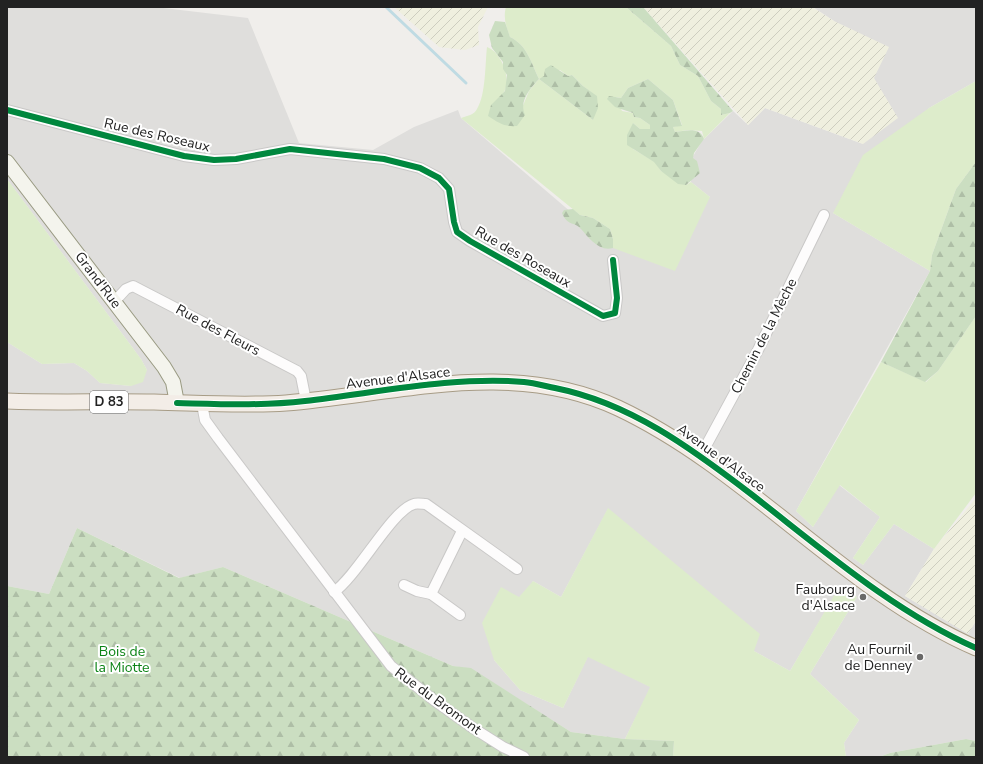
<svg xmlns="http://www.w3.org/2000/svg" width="983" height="764" viewBox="0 0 983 764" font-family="'Nunito Sans',sans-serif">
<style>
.residential{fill:#dfdedc}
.farmland{fill:url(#farmland-furrows)}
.grass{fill:#ddeccb;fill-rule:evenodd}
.forest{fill:url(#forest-firs)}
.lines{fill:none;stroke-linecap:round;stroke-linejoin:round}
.stream{stroke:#bfdbe3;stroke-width:3}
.street-casing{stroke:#c9c8c7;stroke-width:12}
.secondary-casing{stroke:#999a82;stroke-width:16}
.primary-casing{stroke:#a79c86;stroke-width:17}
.street{stroke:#fdfcfc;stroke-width:10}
.secondary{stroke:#f4f4ed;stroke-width:14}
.primary{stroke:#f3ede7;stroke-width:15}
.cycleway-casing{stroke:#fff;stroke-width:8}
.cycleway{stroke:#00873e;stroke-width:6}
.poi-dot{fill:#6a6968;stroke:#fff;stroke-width:1.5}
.labels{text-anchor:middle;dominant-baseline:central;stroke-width:4;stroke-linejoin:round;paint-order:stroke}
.shield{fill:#fff;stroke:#646464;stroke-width:1}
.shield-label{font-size:13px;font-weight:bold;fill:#222}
.street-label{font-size:14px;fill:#222;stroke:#fff}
.poi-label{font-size:14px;fill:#222;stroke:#fff;text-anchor:end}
.park-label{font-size:14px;fill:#0c8416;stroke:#fff}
</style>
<defs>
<pattern id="farmland-furrows" width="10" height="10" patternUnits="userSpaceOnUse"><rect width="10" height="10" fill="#efefdf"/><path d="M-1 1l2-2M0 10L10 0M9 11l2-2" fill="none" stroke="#cdcdbf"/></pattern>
<pattern id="forest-firs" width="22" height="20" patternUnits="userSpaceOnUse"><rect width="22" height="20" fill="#cbdec1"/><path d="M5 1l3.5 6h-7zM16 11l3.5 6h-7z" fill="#aebea6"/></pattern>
</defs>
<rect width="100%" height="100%" fill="#f0eeeb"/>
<path class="residential" d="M7,7H155L248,18L299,143L373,150L414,127L458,110L461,118L613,248L710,197L691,182L692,158L702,141L733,111L748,125L765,108L863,144L834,21L813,7H976V81L929,108L833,213L930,271L796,511L813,527L839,485L880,517L853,558L863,565L894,524L934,549L905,596L968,633L976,621V741L966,739L890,753L879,757H846L844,743L859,720L810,674L857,597L839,588L790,671L754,651L608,509L561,597L533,581L494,660L520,690L563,708L588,656L651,687L625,739L571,732L471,669L453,666L223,567L180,578L77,528L49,594L7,586V342L42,364L74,363L87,371L100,383L131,386L147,370L141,359L7,179Z"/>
<g class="farmland">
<path d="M394,7H488L478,27L479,45L465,50L439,47Z"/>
<path d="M643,7H812L834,21L889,47L874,78L898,118L863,144L765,108L748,125Z"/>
<path d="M976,498V621L968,634L905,596L934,549Z"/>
</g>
<g class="grass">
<path d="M506,7H626L671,46L680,65L698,76L711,101L721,109V115L730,113L704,139L702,131L688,130L675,132L673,127L682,125L673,100L648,79L628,88L621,98L616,97L622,111L633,113L634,117L640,118L650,125V129H640L633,123V149L655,162L661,171L686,185L691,182L710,197L675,271L613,248V239L610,229L593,218L580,215L461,118C467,116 474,115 477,109C486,94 485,64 487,47C501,52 511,77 505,90C504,93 501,96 499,98L522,108L529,91L539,79C531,62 527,45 510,37C506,26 503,18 506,7ZM560,70L568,76L572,75L583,86L596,96L593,120L539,79Z"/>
<path d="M976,81V162L956,189L932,255L930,271L833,213L863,155L929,108Z"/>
<path d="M7,179L141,359L147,370L143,382L131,386L100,383L87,371L74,363L42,364L7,342Z"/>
<path d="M976,316V493L934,549L894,524L863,565L853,558L880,517L840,485L813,527L796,511L881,362L926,382L938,371Z"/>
<path d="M608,508L760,634L754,651L790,671L839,587L857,597L810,674L859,720L844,743L846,757H673L674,741L625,739L650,687L588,657L563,708L520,690L494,660L482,623L501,587L519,597L533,581L561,597Z"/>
</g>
<g class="forest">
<path d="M626,7H643L733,111L730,113L721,115V109L711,101L698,76L680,65L671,46Z"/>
<path d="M495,21L505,22L510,37C527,45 531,62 539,79L544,76L545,69L551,65L568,76L572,75L583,86L597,96L598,108L593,120L539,79C529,90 519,101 525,115L517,126C504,127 499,123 488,116L491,105L505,91L507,75L503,69V62L492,48L489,35Z"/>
<path d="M648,79L673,100L682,126L673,127L675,132C685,131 700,126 704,139L694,153L693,158L697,161L700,173L686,185L678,184L661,171L654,162L627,145V135L633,123L640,129H650V125L640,118L634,117L633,113L615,107L607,99L609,96L621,98L628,88Z"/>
<path d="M976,162V316L938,371L925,382L881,362L930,271L932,255L956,189Z"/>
<path d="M573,209L580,215L593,218L610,229L613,239V248C599,252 589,238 581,229C574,221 568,227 562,213L564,210Z"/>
<path d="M77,528L179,578L223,567L453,666L471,668L571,732L625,739L674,741L673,757H7V586L49,594Z"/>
<path d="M966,739L976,741V757H879L890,753Z"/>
</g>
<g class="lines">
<path class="stream" d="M386,7L466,83"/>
<defs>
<g id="street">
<path d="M7,110L184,156L214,160L236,159L290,149L384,159L420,168L439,178L449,189L454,222L457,232L470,241L603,316L615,313L617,298L613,260"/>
<path d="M114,302L126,289L133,286L297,371L301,376L306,401"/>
<path d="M202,404L205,420L218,438L391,666L435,701L473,728L503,747L524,757"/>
<path d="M701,455L758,350L824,215"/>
<path d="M404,585L417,591L431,594"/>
<path d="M334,592C358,575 392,510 414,504C417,503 423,504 426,504L517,569"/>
<path d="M460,615L431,594L462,531"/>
</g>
<path id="secondary" d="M7,162L164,367L173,382L177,403"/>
<path id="primary" d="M7,401C56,403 105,401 154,402C198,403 242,406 286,403C397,394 511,358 618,408C749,470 843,590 976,648"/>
</defs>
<use href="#street" class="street-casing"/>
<use href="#secondary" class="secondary-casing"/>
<use href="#primary" class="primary-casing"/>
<use href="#street" class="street"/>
<use href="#secondary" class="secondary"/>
<use href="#primary" class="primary"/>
<defs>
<g id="cycleway">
<path d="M7,110L184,156L214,160L236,159L290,149L384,159L420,168L439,178L449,189L454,222L457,232L470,241L603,316L615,313L617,298L613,260"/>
<path d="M177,403C219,404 263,406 305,401C376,393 453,376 524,382C534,383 545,386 555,388C630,403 691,448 751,494C822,549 893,611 976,648"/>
</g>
</defs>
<use href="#cycleway" class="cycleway-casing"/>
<use href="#cycleway" class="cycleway"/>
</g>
<g class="poi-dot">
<circle cx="863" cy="597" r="4"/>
<circle cx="920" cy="657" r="4"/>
</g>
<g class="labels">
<rect class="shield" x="90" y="391" width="38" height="22" rx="3"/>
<g class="shield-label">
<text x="109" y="402">D 83</text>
</g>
<g class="street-label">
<text transform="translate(157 135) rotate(13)">Rue des Roseaux</text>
<text transform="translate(523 257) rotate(30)">Rue des Roseaux</text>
<text transform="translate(98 280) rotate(53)">Grand'Rue</text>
<text transform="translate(218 330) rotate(28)">Rue des Fleurs</text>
<text transform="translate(764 336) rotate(-63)">Chemin de la Mèche</text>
<text transform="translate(398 378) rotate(-7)">Avenue d'Alsace</text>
<text transform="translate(721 458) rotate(36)">Avenue d'Alsace</text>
<text transform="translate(438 701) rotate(36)">Rue du Bromont</text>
</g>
<g class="poi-label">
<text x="855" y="589">Faubourg<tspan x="855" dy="16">d'Alsace</tspan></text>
<text x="912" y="649">Au Fournil<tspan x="912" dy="16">de Denney</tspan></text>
</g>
<g class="park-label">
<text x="122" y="651">Bois de<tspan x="122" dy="16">la Miotte</tspan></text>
</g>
</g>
<rect width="983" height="764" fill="none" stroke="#222222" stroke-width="16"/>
</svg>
